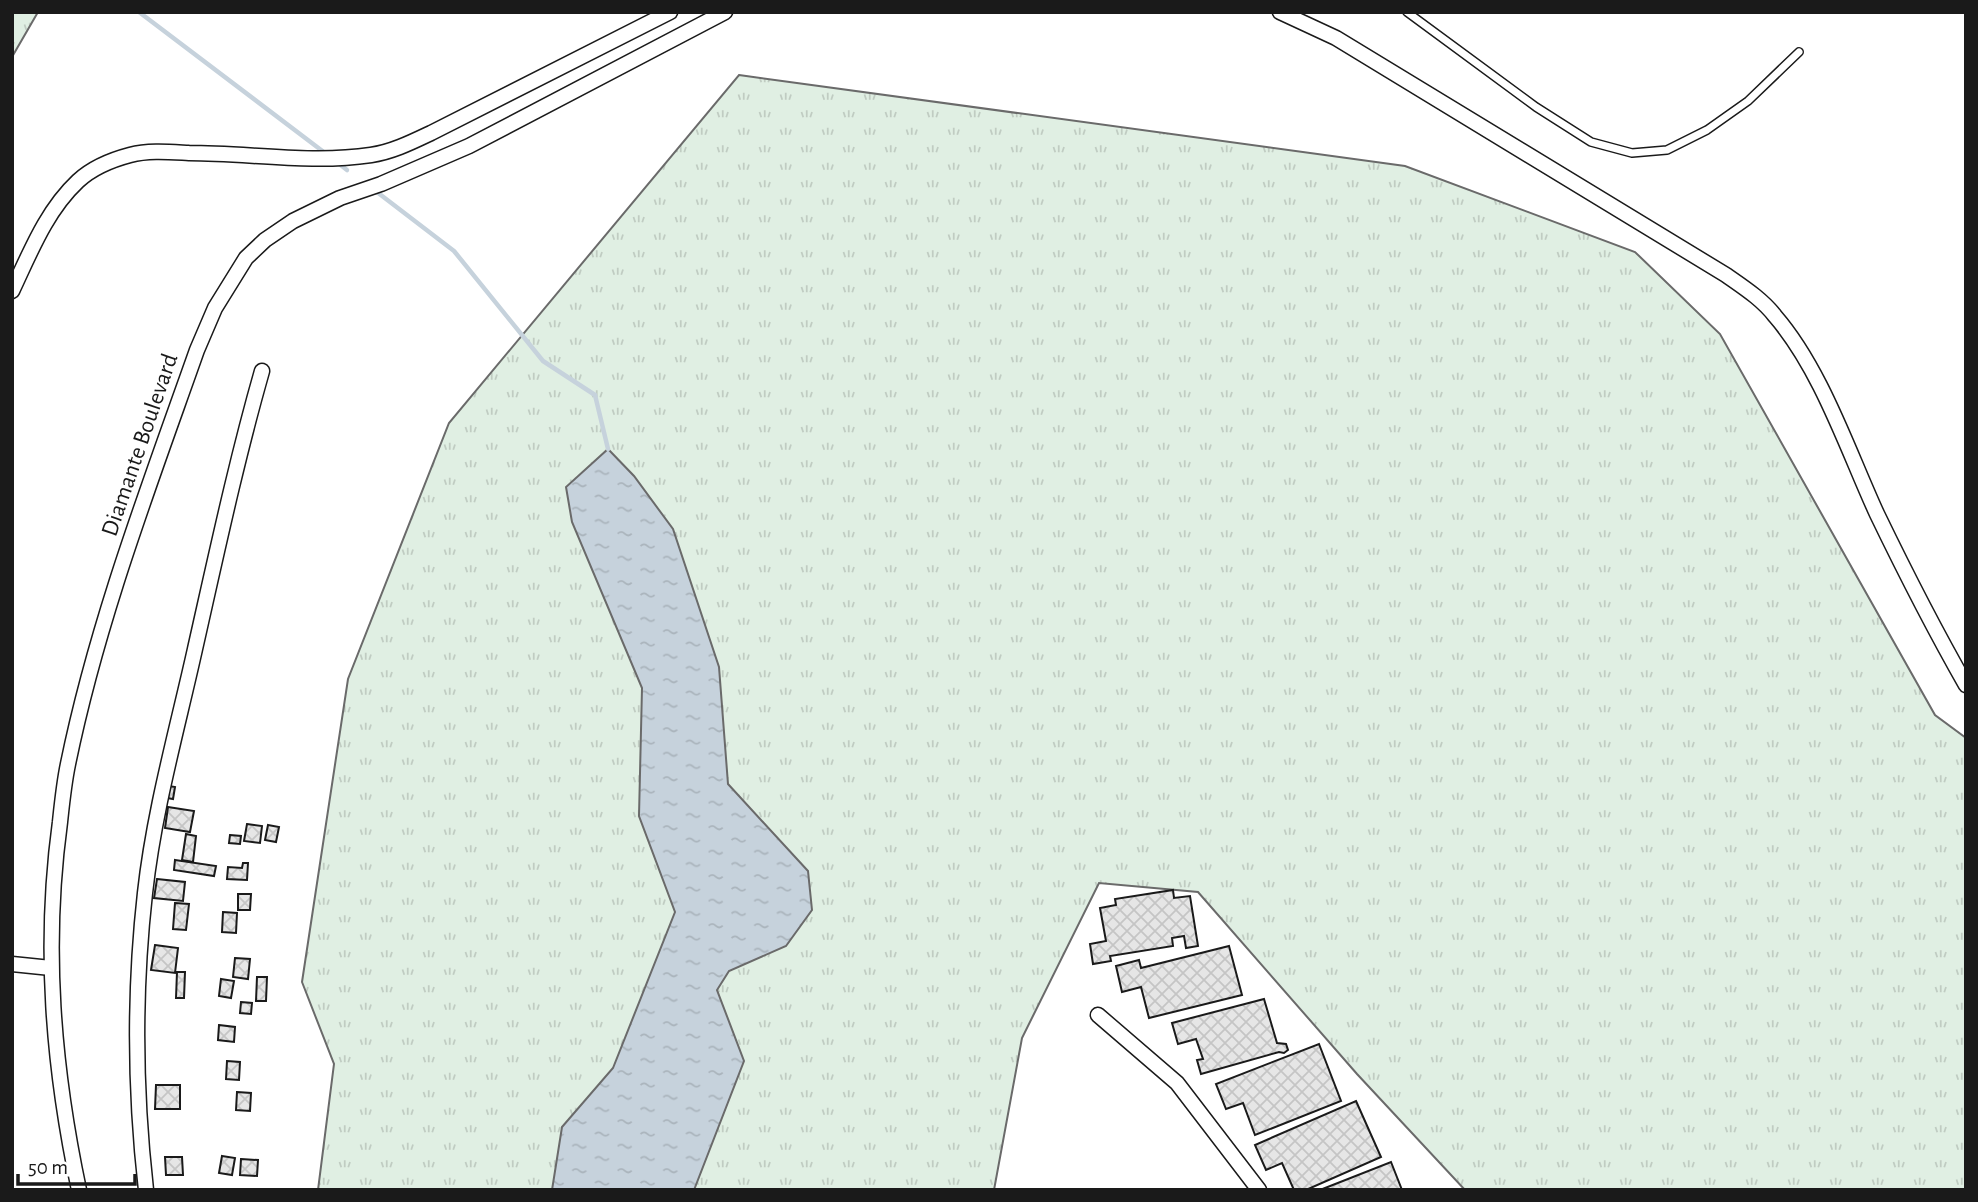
<svg xmlns="http://www.w3.org/2000/svg" width="1978" height="1202" viewBox="0 0 1978 1202" font-family="'Alegreya Sans',sans-serif">
<style>
.grass{fill:url(#grass-tufts);stroke:#6a6a6a;stroke-width:2}
.water{fill:url(#water-ripples);stroke:#6a6a6a;stroke-width:2}
.lines{fill:none;stroke-linecap:round;stroke-linejoin:round}
.stream{stroke:#c6d2dc;stroke-width:4.5}
.building{fill:url(#building-cross-hatch);stroke:#1a1a1a;stroke-width:2}
.service-casing{stroke:#1a1a1a;stroke-width:10}
.minor-casing{stroke:#1a1a1a;stroke-width:17}
.service{stroke:#fff;stroke-width:7}
.minor{stroke:#fff;stroke-width:14}
.labels{text-anchor:middle;dominant-baseline:central;stroke-width:5;stroke-linejoin:round;paint-order:stroke}
.street-label{font-size:24px;fill:#1a1a1a;stroke:#fff}
</style>
<defs>
<pattern id="grass-tufts" width="24" height="20" patternUnits="userSpaceOnUse" patternTransform="scale(1.75)"><rect width="24" height="20" fill="#e0efe3"/><path d="M3 7l-1-3M5 7V3M7 7l1-3M15 17l-1-3M17 17v-4M19 17l1-3" fill="none" stroke="#c0ccc2"/></pattern>
<pattern id="water-ripples" width="26" height="14" patternUnits="userSpaceOnUse" patternTransform="scale(1.75)"><rect width="26" height="14" fill="#c6d2dc"/><path d="M2 4q2-2 4 0t4 0M15 11q2-2 4 0t4 0" fill="none" stroke="#aab4bc"/></pattern>
<pattern id="building-cross-hatch" width="8" height="8" patternUnits="userSpaceOnUse" patternTransform="scale(1.75)"><rect width="8" height="8" fill="#e6e6e6"/><path d="M0 0l8 8M0 8l8-8" fill="none" stroke="#c5c5c5"/></pattern>
</defs>
<rect width="100%" height="100%" fill="#fff"/>
<g class="grass">
<path d="M12,12H38L12,57Z"/>
<path d="M739,75L1405,166L1635,252L1720,334L1935,715L1966,738V1190H1465L1357,1074L1198,892L1099,883L1022,1038L994,1190H318L334,1064L302,982L348,679L449,423Z"/>
</g>
<path class="water" d="M608,449L634,476L673,529L719,667L728,784L808,871L812,910L786,946L729,971L717,990L744,1061L694,1190H552L562,1127L613,1068L675,912L639,816L642,688L572,522L566,487Z"/>
<g class="lines">
<g class="stream">
<path d="M139,12L325,153"/>
<path d="M338,163L347,170"/>
<path d="M373,189L454,251L543,361L595,395L608,449"/>
</g>
</g>
<g class="building">
<path d="M169,786L175,787L173,799L167,798Z"/>
<path d="M168,807L194,811L190,832L165,828Z"/>
<path d="M247,824L262,826L260,843L244,841Z"/>
<path d="M268,825L279,827L276,842L265,840Z"/>
<path d="M186,834L196,836L193,862L182,860Z"/>
<path d="M230,835L241,836L240,844L229,843Z"/>
<path d="M175,860L216,866L214,876L174,870Z"/>
<path d="M243,863H248L247,880L227,879L228,867L242,868Z"/>
<path d="M157,879L185,882L183,901L154,898Z"/>
<path d="M1173,890L1174,898L1190,896L1198,946L1186,948L1184,936L1172,938L1173,946L1110,956L1111,961L1093,964L1090,944L1106,941L1100,908L1116,905L1115,899Z"/>
<path d="M238,894H251L250,910H238Z"/>
<path d="M175,903L189,904L186,930L173,929Z"/>
<path d="M223,912L237,913L236,933L222,932Z"/>
<path d="M155,945L178,948L175,973L151,970Z"/>
<path d="M1229,946L1242,995L1149,1018L1141,987L1122,992L1116,966L1139,960L1141,968Z"/>
<path d="M235,958L250,959L248,979L233,977Z"/>
<path d="M177,972H185L184,998H176Z"/>
<path d="M257,977H267L266,1001H256Z"/>
<path d="M221,979L234,981L231,998L219,996Z"/>
<path d="M1264,999L1277,1043L1286,1044L1288,1050L1284,1053L1279,1052L1201,1074L1197,1060L1203,1059L1196,1039L1178,1044L1172,1023Z"/>
<path d="M241,1002L252,1003L251,1014L240,1013Z"/>
<path d="M219,1025L235,1027L234,1042L218,1040Z"/>
<path d="M1319,1044L1341,1101L1255,1135L1243,1103L1226,1109L1216,1084Z"/>
<path d="M227,1061L240,1062L239,1080L226,1079Z"/>
<path d="M156,1085H180V1109H155Z"/>
<path d="M237,1092L251,1093L250,1111L236,1110Z"/>
<path d="M1356,1101L1381,1157L1306,1190H1294L1282,1163L1266,1170L1255,1145Z"/>
<path d="M222,1156L235,1158L232,1175L219,1173Z"/>
<path d="M165,1157H182L183,1175H166Z"/>
<path d="M241,1159L258,1160L257,1176L240,1175Z"/>
<path d="M1391,1162L1402,1190H1320Z"/>
</g>
<g class="lines">
<defs>
<path id="service" d="M1407,12L1536,107L1591,142L1632,153L1667,150L1707,130L1748,101L1799,52"/>
<g id="minor">
<path d="M1280,12L1336,38L1726,275C1743,287 1762,299 1775,316C1821,369 1848,451 1877,514C1905,572 1934,629 1966,685"/>
<path d="M12,291C30,253 46,211 78,181C92,168 111,160 130,155C149,150 170,152 189,153C249,153 311,164 371,155C392,152 412,142 431,133L670,12"/>
<path d="M12,964L51,968"/>
<path d="M1098,1015L1177,1083L1259,1190"/>
<path d="M79,1190C53,1067 43,947 60,822C62,803 64,783 68,764C97,622 149,486 197,350L215,308L246,258L265,240L293,221L340,198L381,184L469,146L725,12"/>
<path d="M146,1190C135,1093 134,991 145,893C154,811 177,730 195,649C216,556 236,462 262,371"/>
</g>
</defs>
<use href="#service" class="service-casing"/>
<use href="#minor" class="minor-casing"/>
<use href="#service" class="service"/>
<use href="#minor" class="minor"/>
</g>
<g class="labels">
<g class="street-label">
<text transform="translate(140 445) rotate(-71)">Diamante Boulevard</text>
</g>
</g>
<rect width="1978" height="1202" fill="none" stroke="#1a1a1a" stroke-width="28"/>
<path d="M18 1174v10h117v-10" fill="none" stroke="#1a1a1a" stroke-width="3.5"/>
<text x="28" y="1174" font-size="21" fill="#1a1a1a" stroke="#ffffff" stroke-width="5" paint-order="stroke">50 m</text>
</svg>
